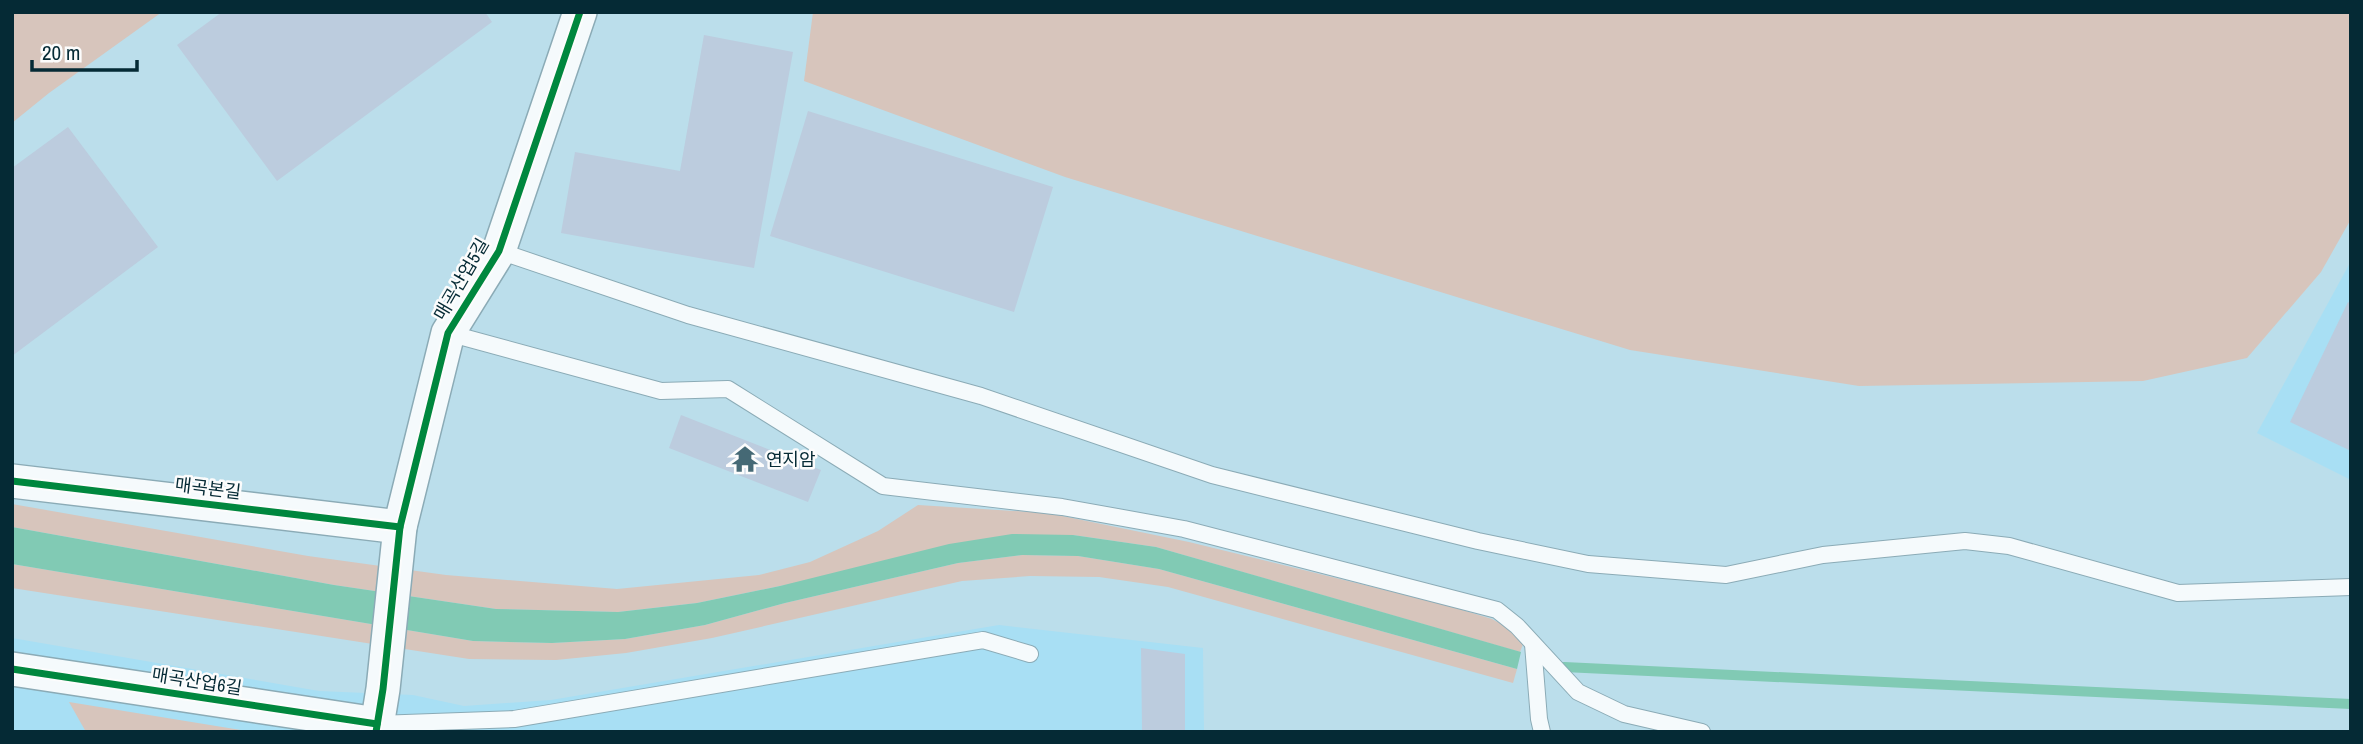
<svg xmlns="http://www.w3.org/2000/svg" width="2363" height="744" viewBox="0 0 2363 744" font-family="'Archivo Narrow','Noto Sans KR',sans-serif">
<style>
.built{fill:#a8dff4}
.green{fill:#d7c5bc}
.water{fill:#81cab4}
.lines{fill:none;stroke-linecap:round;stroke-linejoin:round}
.stream{stroke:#81cab4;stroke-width:10}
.building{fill:#bcccde}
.lane-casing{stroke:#8babb6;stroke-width:18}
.street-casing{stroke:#8babb6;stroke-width:36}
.lane{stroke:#f5fafc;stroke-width:16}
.street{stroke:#f5fafc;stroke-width:33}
.cycleway-casing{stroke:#fcfcfc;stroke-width:11}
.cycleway{stroke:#00873e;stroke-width:7}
.labels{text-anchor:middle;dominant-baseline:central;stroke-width:5;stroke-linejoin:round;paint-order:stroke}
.street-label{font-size:18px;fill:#052a35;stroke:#fcfcfc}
.poi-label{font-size:18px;fill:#052a35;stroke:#fcfcfc;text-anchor:start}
</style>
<rect width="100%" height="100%" fill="#bbdeeb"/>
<g class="built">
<path d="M2351,261V480L2257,433Z"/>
<path d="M999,625L1203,648L1204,732H12V638L319,691L413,695L464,706L551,700Z"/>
</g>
<g class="green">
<path d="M12,12H162L49,93L12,123Z"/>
<path d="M813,12H2351V219L2321,272L2247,358L2143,381L1859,386L1630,350L1065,177L804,81Z"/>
<path d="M12,504L308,556L446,575L617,589L759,575L810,562L878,531L918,505L1048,513L1189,542L1446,605L1492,619L1505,626L1523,644L1520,652L1156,547L1073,535L780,586L697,603L618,612L496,609L334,585L12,527Z"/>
<path d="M1022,555L1078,556L1159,569L1517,669L1513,683L1168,587L1099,577L1030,576L962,581L712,638L626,653L556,660L469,659L12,588V564L473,641L552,643L625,639L705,625L785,603L958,563Z"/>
<path d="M69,702L253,732H86Z"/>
</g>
<path class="water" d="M12,527L334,585L496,609L618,612L697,603L780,586L949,544L1012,534L1073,535L1156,547L1521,652L1517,669L1159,569L1078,556L1022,555L958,563L785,603L705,625L625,639L552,643L473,641L12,564Z"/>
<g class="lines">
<path class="stream" d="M1564,667L2351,704"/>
</g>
<g class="building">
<path d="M222,12H485L492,22L277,181L177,45Z"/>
<path d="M704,35L793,52L754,268L561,233L575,152L680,171Z"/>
<path d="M808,111L1053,187L1014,312L770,236Z"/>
<path d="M68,127L158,247L12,356V168Z"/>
<path d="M2348,302L2351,304V451L2290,422Z"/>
<path d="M681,415L821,470L808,502L669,448Z"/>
<path d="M1141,648L1185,654V732H1142Z"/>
</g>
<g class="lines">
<defs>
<g id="lane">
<path d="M499,251L688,315L981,396L1212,475L1478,541L1588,564L1726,575L1823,555L1965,541L2009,546L2178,593L2351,587"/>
<path d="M448,333L661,391L728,389L883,486L1062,507L1184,529L1497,610L1517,626L1578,692L1624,714L1702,732"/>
<path d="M1533,644L1539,719L1542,732"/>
<path d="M377,724L514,719L983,640L1030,654"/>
</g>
<g id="street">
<path d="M12,481L400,527"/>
<path d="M12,669L377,724"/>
<path d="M376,732L383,689L400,527L448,333L499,251L580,12"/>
</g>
</defs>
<use href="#lane" class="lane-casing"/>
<use href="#street" class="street-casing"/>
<use href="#lane" class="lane"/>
<use href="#street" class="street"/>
<defs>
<g id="cycleway">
<path d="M12,481L400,527"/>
<path d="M12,669L377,724"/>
<path d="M376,732L383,689L400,527L448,333L499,251L580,12"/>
</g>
</defs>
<use href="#cycleway" class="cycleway-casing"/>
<use href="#cycleway" class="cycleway"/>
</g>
<defs>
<symbol id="temple-bare" viewBox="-9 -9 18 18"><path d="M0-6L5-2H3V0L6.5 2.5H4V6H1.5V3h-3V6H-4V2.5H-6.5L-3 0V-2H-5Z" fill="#456975" stroke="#fcfcfc" stroke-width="2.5" paint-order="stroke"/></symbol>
</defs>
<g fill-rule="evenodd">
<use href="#temple-bare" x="726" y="440" width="38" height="38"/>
</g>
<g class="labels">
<g class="street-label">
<text transform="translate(461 279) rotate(-60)">매곡산업5길</text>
<text transform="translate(208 488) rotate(7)">매곡본길</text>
<text transform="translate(197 681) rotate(9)">매곡산업6길</text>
</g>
<g class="poi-label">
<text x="766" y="459">연지암</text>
</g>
</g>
<rect width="2363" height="744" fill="none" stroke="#052a35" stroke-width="28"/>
<path d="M32 60v10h105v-10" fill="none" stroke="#052a35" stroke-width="3.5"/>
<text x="42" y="60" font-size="21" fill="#052a35" stroke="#fcfcfc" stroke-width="5" paint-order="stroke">20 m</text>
</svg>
